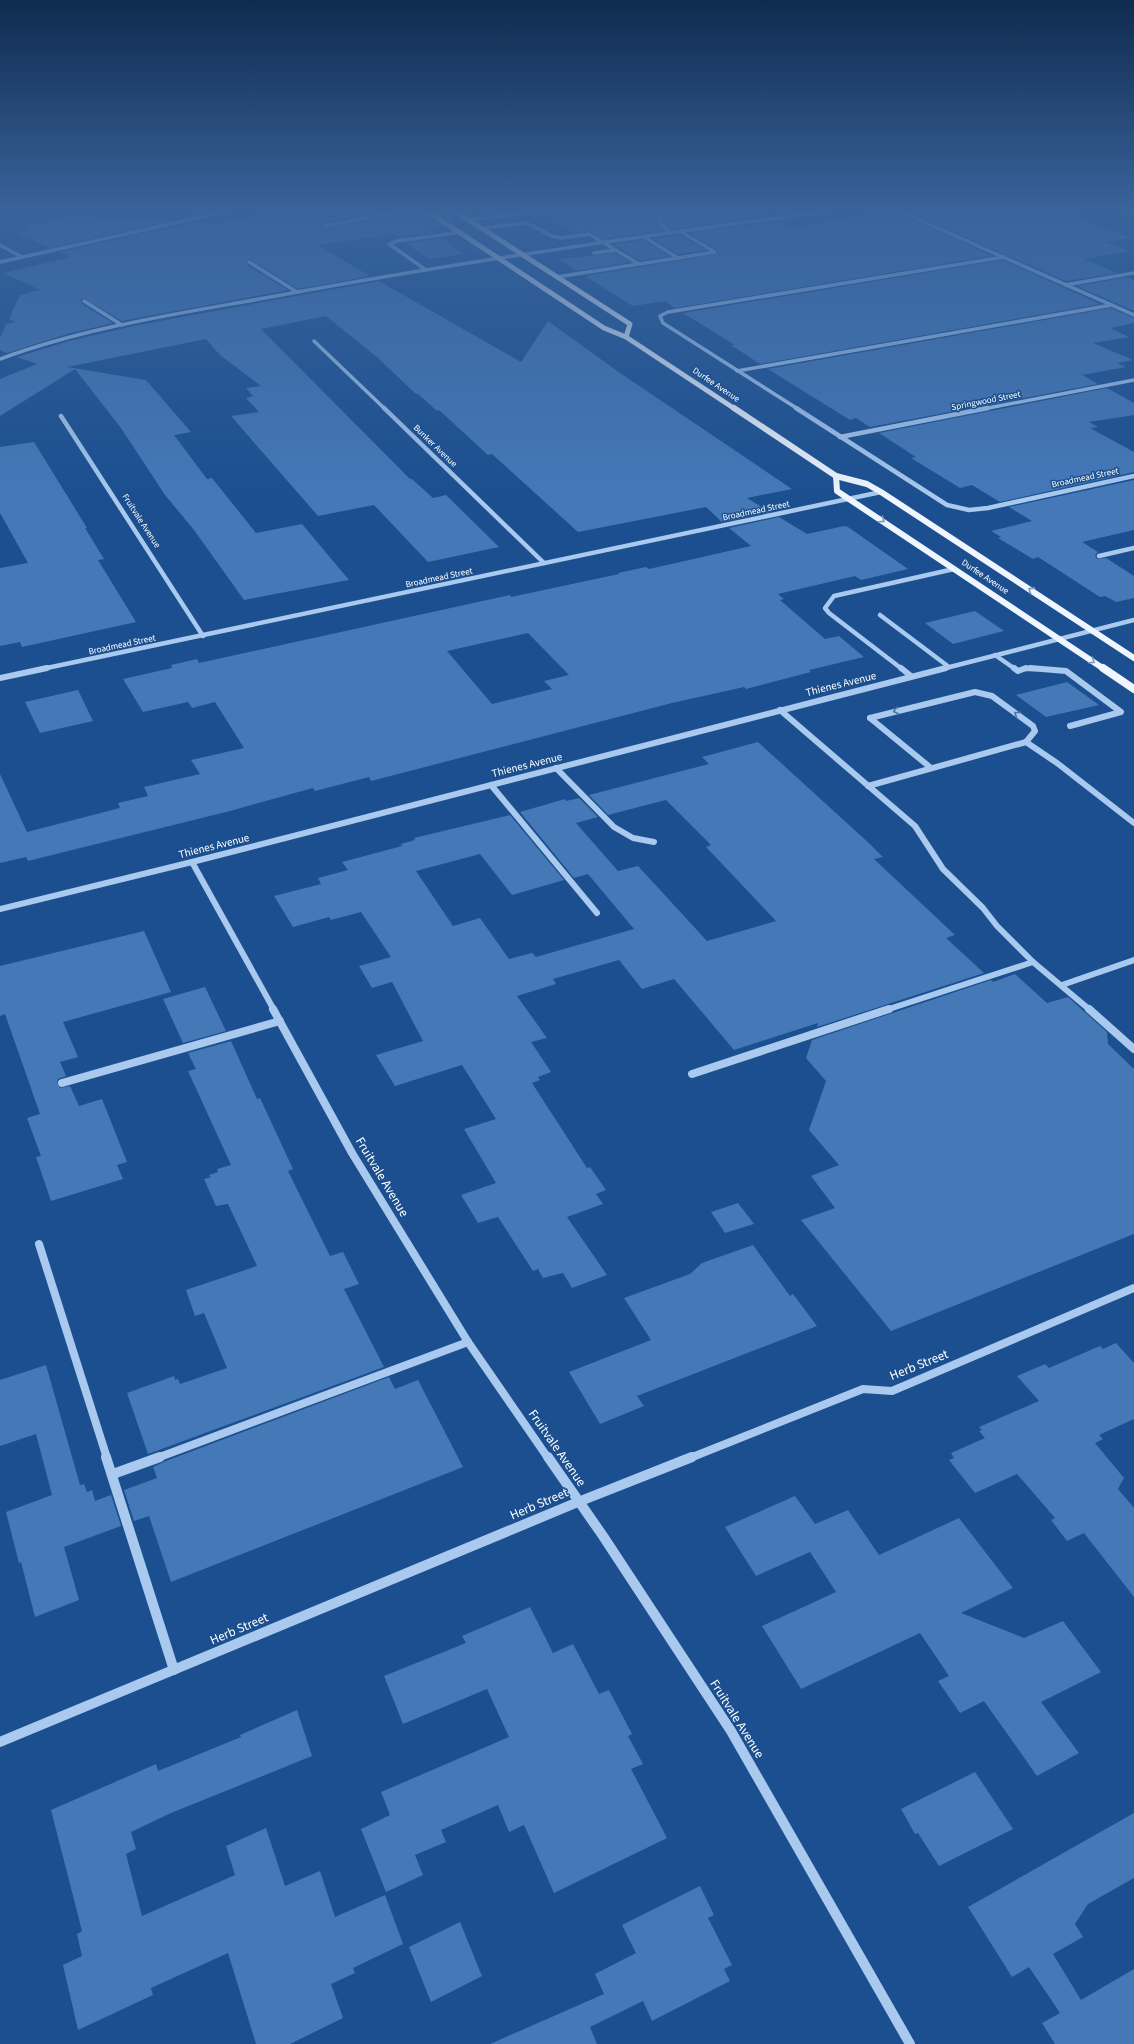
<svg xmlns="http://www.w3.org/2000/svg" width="1134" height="2044" viewBox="0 0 1134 2044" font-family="'Source Sans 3',sans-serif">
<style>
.building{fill:#4478b7;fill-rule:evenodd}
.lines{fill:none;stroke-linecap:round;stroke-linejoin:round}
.minor-far4{stroke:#a9c9ee;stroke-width:3.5}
.minor-far3{stroke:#a9c9ee;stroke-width:4.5}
.minor-far2{stroke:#a9c9ee;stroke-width:6}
.minor-far1{stroke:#a9c9ee;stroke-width:8}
.minor{stroke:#a9c9ee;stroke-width:10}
.major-far2{stroke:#f0f6ff;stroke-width:5}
.major-far1{stroke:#f0f6ff;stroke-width:6}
.major{stroke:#f0f6ff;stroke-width:8}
.oneway{stroke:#7b9ac1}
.oneway2{stroke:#4674ac}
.labels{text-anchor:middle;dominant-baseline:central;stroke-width:3;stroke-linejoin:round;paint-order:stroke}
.far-street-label{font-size:9px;fill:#fff;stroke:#1b4f8f}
.street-label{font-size:11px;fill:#fff;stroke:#1b4f8f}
.near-street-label{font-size:13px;fill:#fff;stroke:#1b4f8f}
</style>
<rect width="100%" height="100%" fill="#1b4f8f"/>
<g class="building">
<path d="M280,211H385L324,223L322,226L325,229L400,214L402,211H423L425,214L444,227L429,229L434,233L399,237L395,234L317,245L370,276L298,289L249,259L246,262L247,265L288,290L122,321L83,298L81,300L82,304L113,323L67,334L7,353L0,350V338L6,324L16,322L9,319L20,295L40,290L3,273L71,257L60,252L199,221L208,225Z"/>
<path d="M434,211H451L453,223Z"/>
<path d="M538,211H656L658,225L663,231L604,239L590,231L574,233Z"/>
<path d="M662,211H760L769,216L672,229L664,222Z"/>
<path d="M906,211H1061L1130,238L1106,242L1129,251L1084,259L1117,273L1066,281Z"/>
<path d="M896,212L992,256L675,308L665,301L633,306L585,276L718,254L717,249L690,233L779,221L789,227Z"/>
<path d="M69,217L169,221L50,248L19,234L28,231L22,227Z"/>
<path d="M680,235L706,250L678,254L653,239Z"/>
<path d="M442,238L463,254L428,259L407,243Z"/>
<path d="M643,240L669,256L640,261L613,244Z"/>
<path d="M615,253L630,262L576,271L559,259Z"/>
<path d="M1003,260L1100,304L760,364L731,345H735L683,313Z"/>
<path d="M1128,277L1134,280V311L1077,286Z"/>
<path d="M379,281L521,362L548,321L620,373L792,489L747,498L770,512L722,522L706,507L578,532L492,454L488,455L439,410L437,411L418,394H416L378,358L326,316L261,329L410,479H412L433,498L446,495L499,547L428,562L374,505L318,516L231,416L259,412L246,398L253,396L246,388L261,386L220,355L206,339L67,367L146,380L191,432L174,435L207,479L212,478L256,533L302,524L349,580L244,600L194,530L165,495L121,428L75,369L0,416V379L37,364L17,357L69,341L138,325Z"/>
<path d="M1111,308L1134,318V323L1110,328L1129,337L1093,343L1133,360L1117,363L1126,367L1082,375L1098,384L870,427L856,418L850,420L768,369Z"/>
<path d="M1107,388L1134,403V415L1089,422L1098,427L1090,428L1134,452V472L1000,502L972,485L960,488L911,458L916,457L879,433Z"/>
<path d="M34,442L87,528H85L104,559L98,560L136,622L22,647L20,642L0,646V568L28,563L0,513V447Z"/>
<path d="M1134,480V530L1082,542L1098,552L1095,555L1097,559L1106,558L1134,576V598L1116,602L1105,596L1100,597L1038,557L1033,559L998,538L1001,537L991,531L1032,521L1009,507Z"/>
<path d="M779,517L807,534L844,526L848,527L908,569L861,580L855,576L778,594L784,599L780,600L825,639L839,636L864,657L809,670L811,672L746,689L744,687L672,703L371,781L369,777L315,791L313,788L230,811L44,857L28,861L26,857L0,863V774L27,832L120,808L118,803L148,796L144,787L200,774L191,760L244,748L215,702L192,708L188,702L143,712L123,679L172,668L171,665L197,659L199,663L510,595L511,597L619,574L618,573L646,567L649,569L751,546L729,528ZM528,633L569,675L544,681L552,689L492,704L447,651Z"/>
<path d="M975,611L1004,631L953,644L925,623Z"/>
<path d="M1067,682L1099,705L1046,717L1016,695Z"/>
<path d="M78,690L93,721L40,733L25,702Z"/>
<path d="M758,742L871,845L883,857L874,859L955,935L946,938L984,973L817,1027L818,1023L734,1050L674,979L642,989L619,960L553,979L556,984L517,996L547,1038L531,1042L551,1072L538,1077L540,1080L532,1083L587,1168L590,1167L606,1190L596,1194L603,1204L567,1217L607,1275L572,1288L563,1273L543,1278L538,1269L533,1271L498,1217L478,1223L461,1195L496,1183L464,1129L496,1119L462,1065L395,1086L376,1055L423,1041L392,982L372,988L359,966L391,957L361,912L331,920L329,917L293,927L274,896L321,884L318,878L348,870L342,862L402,846L401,844L415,840L414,838L510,815L564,880L512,895L480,854L416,871L453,926L480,918L509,959L532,953L536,957L634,929L588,874L574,878L520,812L565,799L566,801L579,798L598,817L576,823L618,871L638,866L707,941L776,921L706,847L711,845L666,800L608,815L589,795L709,764L702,757Z"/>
<path d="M144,931L171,992L63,1022L78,1057L60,1062L66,1076L58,1079L57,1082L60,1088L70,1086L79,1106L102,1099L127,1162L117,1165L123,1179L51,1201L36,1157L41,1156L27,1118L40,1114L5,1014L0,1016V966Z"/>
<path d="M1015,974L1047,1003L1068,997L1107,1032L1108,1044L1134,1069V1234L891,1331L801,1220L835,1208L811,1176L839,1165L809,1130L826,1081L806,1058L812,1040L991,980L993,982Z"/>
<path d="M205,987L226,1031L183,1043L163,999Z"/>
<path d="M231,1041L257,1099L260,1098L293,1169L288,1171L330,1256L343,1252L359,1284L344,1289L384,1367L148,1454L127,1393L174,1376L175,1380L178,1379L180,1384L227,1368L204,1313L195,1316L186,1290L257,1266L228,1204L216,1206L204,1179L211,1177L209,1175L218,1172L217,1169L231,1165L188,1071L196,1069L188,1053Z"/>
<path d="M738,1203L754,1224L725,1233L711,1212Z"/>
<path d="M753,1245L790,1296L793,1294L817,1326L637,1396L644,1406L600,1424L569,1372L651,1340L624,1298L690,1274L702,1263Z"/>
<path d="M1116,1343L1134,1363V1419L1099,1435L1103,1439L1095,1443L1124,1478L1118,1489L1134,1508V1597L1084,1533L1067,1541L1051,1520L1055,1518L1017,1474L975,1493L949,1460L954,1458L951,1453L985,1438L979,1431L982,1430L979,1427L1039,1401L1017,1376L1045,1364L1049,1368L1100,1346L1103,1349Z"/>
<path d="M46,1365L80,1485L84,1484L87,1492L92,1490L95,1501L111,1495L121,1526L64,1547L79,1600L35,1617L21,1562L19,1563L6,1512L52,1495L36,1434L0,1446V1380Z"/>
<path d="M389,1377L395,1389L418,1380L463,1467L171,1582L149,1516L134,1521L124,1490L157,1478L153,1467L166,1461Z"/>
<path d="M795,1496L815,1524L848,1510L879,1555L959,1518L1013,1588L961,1613L1024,1638L1063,1621L1101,1672L1041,1702L1079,1753L1037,1776L984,1701L960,1713L938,1681L949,1676L920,1633L801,1689L762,1626L836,1592L810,1552L756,1576L725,1527Z"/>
<path d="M530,1607L553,1653L573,1644L599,1694L609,1690L632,1734L628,1736L643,1764L631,1769L667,1838L554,1893L524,1825L509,1832L498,1805L441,1830L446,1842L415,1855L423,1875L386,1892L361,1829L390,1815L381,1792L509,1737L487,1689L403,1724L384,1676L466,1643L462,1636Z"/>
<path d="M297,1710L312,1756L171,1813L131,1832L136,1849L126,1854L142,1916L235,1875L226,1846L266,1828L285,1886L320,1871L335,1917L385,1895L403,1944L353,1968L355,1973L331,1984L343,2018L290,2044H256L228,1953L151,1988L153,1995L78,2030L63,1965L82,1956L77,1934L82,1931L51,1810L156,1764L158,1771L241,1737L240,1735Z"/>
<path d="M975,1772L1013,1829L939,1866L918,1833L915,1834L901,1809Z"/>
<path d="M1134,1813V1878L1088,1904L1075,1924L1083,1937L1053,1954L1081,2000L1134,1969V2044H1055L1042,2023L1060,2013L1029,1967L1012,1977L968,1907Z"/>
<path d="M700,1886L714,1915L708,1918L732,1965L724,1969L730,1981L652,2021L643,2001L590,2027L597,2044H490L604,1994L595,1974L636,1953L622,1925Z"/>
<path d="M460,1922L482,1976L431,2002L409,1947Z"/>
</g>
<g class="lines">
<g class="minor-far4">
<path d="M659,211L661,224L671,233"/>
<path d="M899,211L1134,315"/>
<path d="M1129,211L1134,212"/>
<path d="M470,220L535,211"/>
<path d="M325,226L399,211"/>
<path d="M482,228L527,223L552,236L561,238L589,234L639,264"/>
<path d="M644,237L678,258"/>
<path d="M0,245L22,257"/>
<path d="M594,253L616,250"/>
<path d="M0,262L229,211"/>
<path d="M249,262L297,292"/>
<path d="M426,270L389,244L397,241L462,232"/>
<path d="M557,277L715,252L681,232"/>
<path d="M1065,285L1134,273"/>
<path d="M84,301L122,325"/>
<path d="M314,341L385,409"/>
<path d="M0,359C90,326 183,313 276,296C460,262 644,236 829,211"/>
<path d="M737,371L1112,305"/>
<path d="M798,409L663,323L660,316L668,312L1004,257"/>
<path d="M983,409L1134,380"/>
</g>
<g class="minor-far3">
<path d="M384,408L544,563"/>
<path d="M796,408L947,505L969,510L988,508L1134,476"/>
<path d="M61,416L203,636"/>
<path d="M840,437L988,408"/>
<path d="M1099,556L1134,548"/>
<path d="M880,615L949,667"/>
<path d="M995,655L1015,669"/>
<path d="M42,669L881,492"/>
<path d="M902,669L829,613L825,608L834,596L954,569"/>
<path d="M942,669L1134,620"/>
<path d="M1023,669H1043"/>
</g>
<g class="minor-far2">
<path d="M901,668L911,676"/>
<path d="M1014,668L1018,671L1026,668"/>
<path d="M1030,668L1066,671L1121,712L1070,726"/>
<path d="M0,678L47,668"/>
<path d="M780,710L915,826L943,869L983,908L997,926L1033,962L1090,1010"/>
<path d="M870,718L975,692L992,696L1033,726L1035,731L1026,742"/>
<path d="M870,718L931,768"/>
<path d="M556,768L614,827L633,838L654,842"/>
<path d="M491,785L597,913"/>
<path d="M868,786L1026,742L1057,763L1134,823"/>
<path d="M192,862L274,1010"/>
<path d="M0,909L192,862L946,668"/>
<path d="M1062,985L1134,960"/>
<path d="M886,1010L1033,962"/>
</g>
<g class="minor-far1">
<path d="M273,1009L352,1153L468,1342L548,1458"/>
<path d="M1089,1009L1134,1049"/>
<path d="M692,1074L889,1009"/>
<path d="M62,1083L280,1021"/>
<path d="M39,1244L107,1458"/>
<path d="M157,1458L468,1342"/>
<path d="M690,1458L863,1389L892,1391L1134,1288"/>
</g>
<g class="minor">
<path d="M106,1457L174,1670"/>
<path d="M548,1457L603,1536L731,1731L910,2044"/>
<path d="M113,1474L160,1457"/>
<path d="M0,1742L578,1502L692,1457"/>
</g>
<g class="major-far2">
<path d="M427,211L604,328L626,337L735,409"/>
<path d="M455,211L630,324L626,337"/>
</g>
<g class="major-far1">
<path d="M734,408L836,476L867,484L881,492L1134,658"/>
<path d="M836,476L837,491L1104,669"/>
</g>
<path class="major" d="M1103,668L1134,689"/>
</g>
<defs><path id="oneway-chevron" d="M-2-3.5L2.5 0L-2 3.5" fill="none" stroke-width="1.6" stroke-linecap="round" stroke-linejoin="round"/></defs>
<g class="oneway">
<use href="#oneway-chevron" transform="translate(882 520) rotate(34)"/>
<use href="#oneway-chevron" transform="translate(1031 590) rotate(-147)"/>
<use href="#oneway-chevron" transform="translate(1092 661) rotate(34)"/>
</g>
<g class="oneway2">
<use href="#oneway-chevron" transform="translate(896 711) rotate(166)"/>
<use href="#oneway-chevron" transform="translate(1017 714) rotate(-144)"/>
</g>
<linearGradient id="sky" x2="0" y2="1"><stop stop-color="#0f2b4f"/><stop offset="0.42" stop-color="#39639b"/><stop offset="1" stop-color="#39639b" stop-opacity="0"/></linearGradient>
<rect width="1134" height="497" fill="url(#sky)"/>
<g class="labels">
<g class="far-street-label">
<text transform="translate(716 385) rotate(34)">Durfee Avenue</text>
<text transform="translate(986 401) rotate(-11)">Springwood Street</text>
<text transform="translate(435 446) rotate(44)">Bunker Avenue</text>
<text transform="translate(1085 478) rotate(-12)">Broadmead Street</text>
<text transform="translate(756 511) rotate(-12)">Broadmead Street</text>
<text transform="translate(141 521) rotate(57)">Fruitvale Avenue</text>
<text transform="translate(985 577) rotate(34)">Durfee Avenue</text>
<text transform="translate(439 578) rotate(-12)">Broadmead Street</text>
<text transform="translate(122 645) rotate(-12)">Broadmead Street</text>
</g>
<g class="street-label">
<text transform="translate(841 684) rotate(-14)">Thienes Avenue</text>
<text transform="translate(527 765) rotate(-14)">Thienes Avenue</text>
<text transform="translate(214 846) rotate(-14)">Thienes Avenue</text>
</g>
<g class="near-street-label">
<text transform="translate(382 1177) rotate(59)">Fruitvale Avenue</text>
<text transform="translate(919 1365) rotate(-22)">Herb Street</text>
<text transform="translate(557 1448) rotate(55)">Fruitvale Avenue</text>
<text transform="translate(539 1504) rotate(-23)">Herb Street</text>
<text transform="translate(239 1629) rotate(-23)">Herb Street</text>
<text transform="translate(737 1719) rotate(58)">Fruitvale Avenue</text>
</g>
</g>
</svg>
